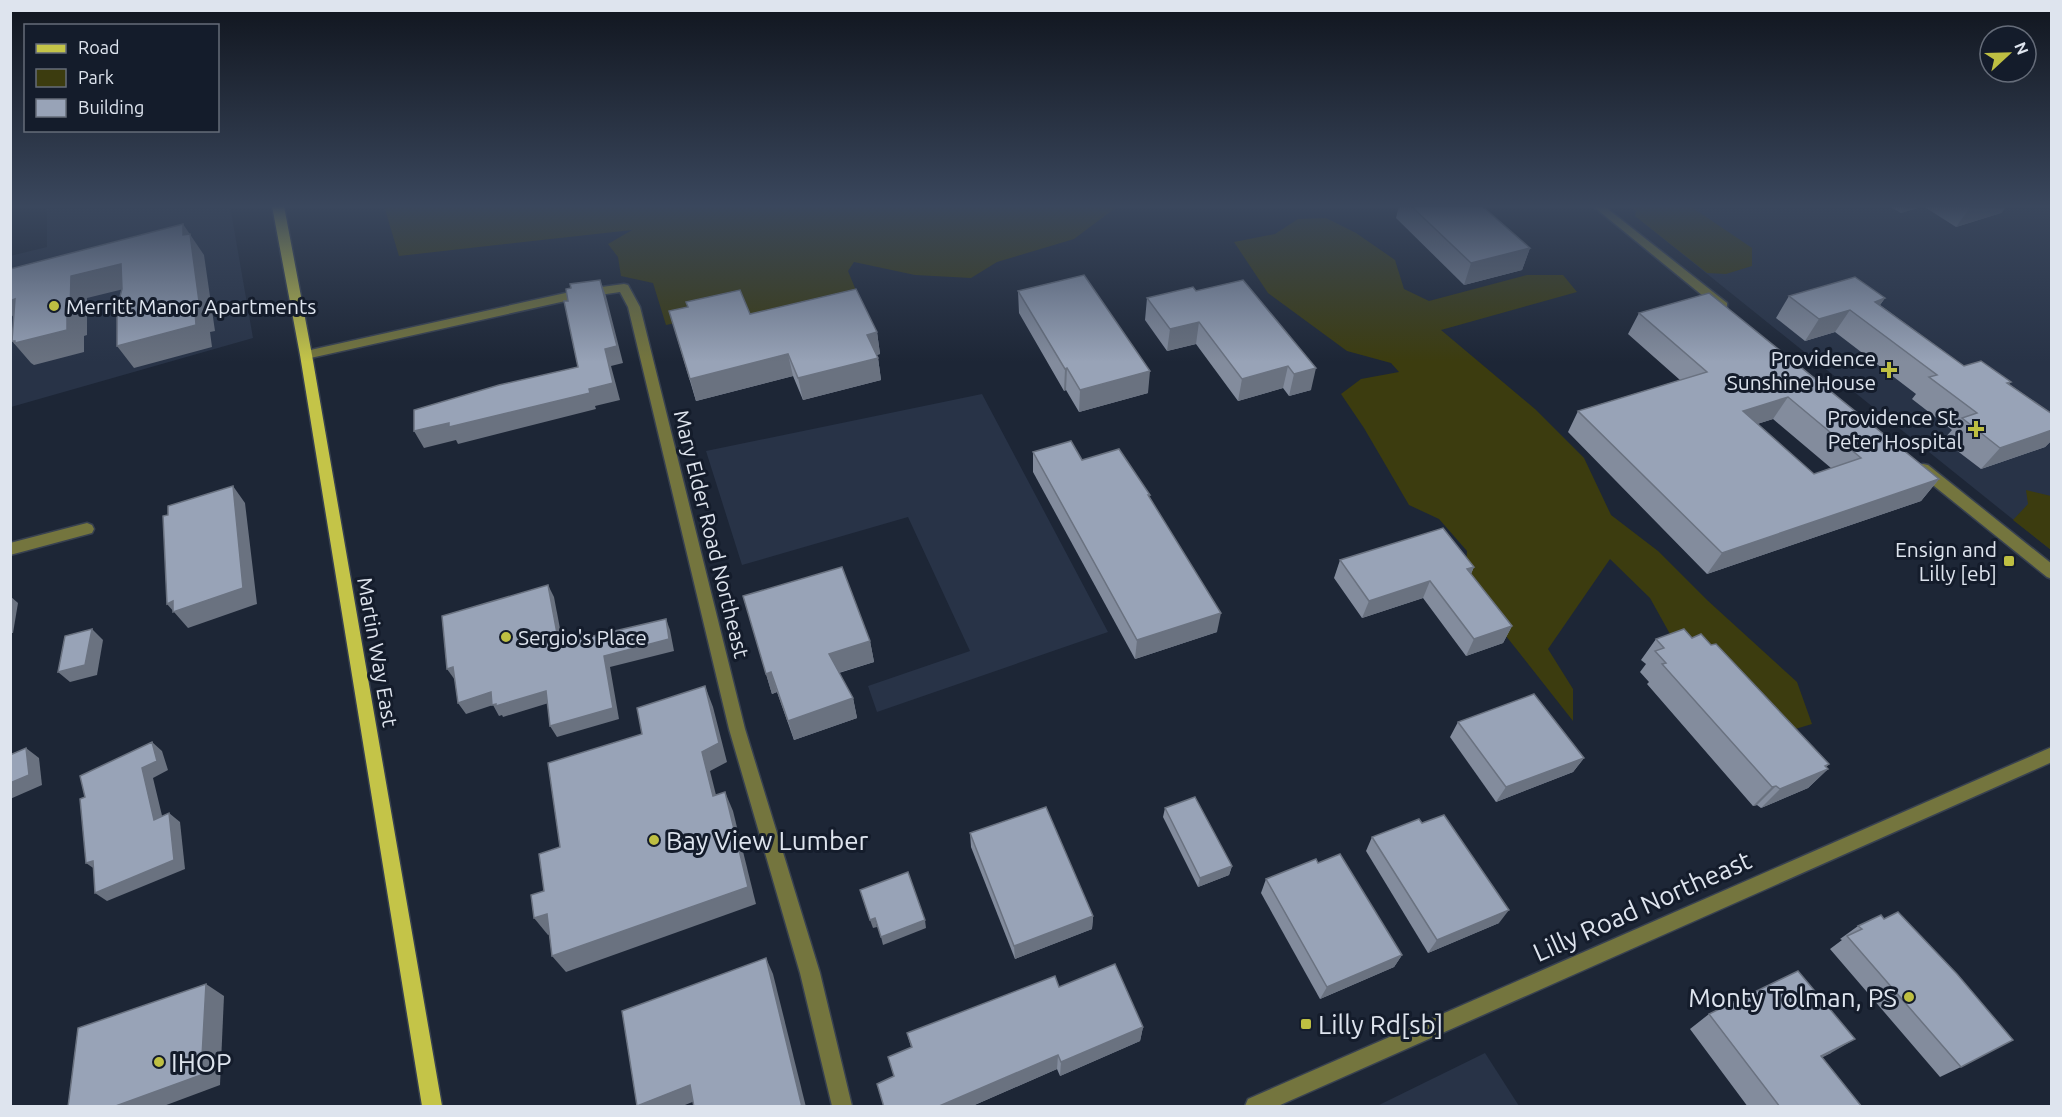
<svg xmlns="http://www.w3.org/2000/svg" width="2062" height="1117" viewBox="0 0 2062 1117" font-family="Ubuntu,sans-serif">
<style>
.built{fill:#283347}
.green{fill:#3c3c0f}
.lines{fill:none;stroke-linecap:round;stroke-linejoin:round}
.minor-casing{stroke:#384150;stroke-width:3}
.major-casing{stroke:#384150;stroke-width:3}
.minor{fill:#74753e;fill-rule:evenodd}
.major{fill:#c4c448;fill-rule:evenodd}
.wall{fill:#838c9d;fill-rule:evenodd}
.shaded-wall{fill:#6a7280}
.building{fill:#98a3b7;stroke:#6a7280;stroke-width:1.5;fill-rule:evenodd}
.poi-dot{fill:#bebf42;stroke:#141c2b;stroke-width:2}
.labels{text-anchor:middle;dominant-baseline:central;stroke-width:6;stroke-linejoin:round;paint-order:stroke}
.poi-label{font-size:21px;fill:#dee4ee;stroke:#141c2b;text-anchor:end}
.street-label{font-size:21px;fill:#dee4ee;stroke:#141c2b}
.near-poi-label{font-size:26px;fill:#dee4ee;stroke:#141c2b;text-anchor:start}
.near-street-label{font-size:26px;fill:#dee4ee;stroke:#141c2b}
</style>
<rect width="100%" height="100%" fill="#1d2636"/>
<g class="built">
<path d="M47,206H230L253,338L11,407L10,256L47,247Z"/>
<path d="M1628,206H2051V550L1635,216L1636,211Z"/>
<path d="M982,394L1108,632L877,712L868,686L970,651L908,517L742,565L706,451Z"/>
<path d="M1485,1053L1519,1106H1377Z"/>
</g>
<g class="green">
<path d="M384,206H1118L1074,239L997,262L971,278L915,275L854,262L848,271L862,305L758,324L746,308L666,325L653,283L621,276L618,257L608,244L632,230L399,256Z"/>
<path d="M1628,206H1690L1752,248V266L1726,274L1707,273L1635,216L1636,211Z"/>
<path d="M1326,218L1356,233L1395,260L1404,289L1429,301L1527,275H1563L1577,292L1441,330L1535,409L1584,458L1611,515L1658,551L1707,600L1797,682L1812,724L1772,736L1675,643L1650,598L1610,559L1548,649L1573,689V721L1506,636L1466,569L1467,551L1439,519L1409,505L1364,428L1341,394L1361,379L1399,372L1391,363L1347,351L1268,293L1234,242L1275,234L1298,219Z"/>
<path d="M2026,490L2051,496V550L2013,520L2028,504Z"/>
</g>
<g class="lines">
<defs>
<g id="minor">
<path d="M1593,206H1604L1727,303V309H1719Z"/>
<path d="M624,284L628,285L640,307L745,729L820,973L852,1106H832L800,973L729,729L628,307L620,292L579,298L306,359L300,355L306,351L579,290Z"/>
<path d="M1923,464L1928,465L2052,564V579L2047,577L1918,473L1916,469L1918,465Z"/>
<path d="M87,523L92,525L94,529L92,533L10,555V543Z"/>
<path d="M2052,747V762L1278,1106H1245L1248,1099Z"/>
</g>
<path id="major" d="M272,206H284L312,355L442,1106H422L300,355Z"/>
</defs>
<use href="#minor" class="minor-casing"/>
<use href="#major" class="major-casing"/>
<use href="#minor" class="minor"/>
<use href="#major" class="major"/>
</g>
<g class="wall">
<path d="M1399,206H1482L1530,248L1522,270L1464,285L1396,218Z"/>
<path d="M1889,206H2007L2001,213L1956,227L1923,206L1901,213Z"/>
<path d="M1243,280L1311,390L1289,396L1283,388L1238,401L1196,344L1167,351L1145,320L1147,298L1196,291Z"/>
<path d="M1018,291L1148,393L1079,412L1066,390L1064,391L1019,313Z"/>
<path d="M1789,296L1885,298L1880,305L1964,366L2011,382L2009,384L2052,414V440L2045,447L1981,469L1943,440L1952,430L1912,399L1916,394L1835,332L1805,341L1776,318Z"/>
<path d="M669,311L750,314L877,332L880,354L876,355L878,358L881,380L803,400L793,376L696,401Z"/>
<path d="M1639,313L1939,479L1921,501L1707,574L1568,432L1578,411L1680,380L1628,334ZM1773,419L1831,468L1814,474L1757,424Z"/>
<path d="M1033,452L1082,460L1150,498L1217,632L1135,659L1033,472Z"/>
<path d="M1340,560L1474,567L1471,574L1512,626L1503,643L1466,656L1423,598L1362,618L1334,578Z"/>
<path d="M743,596L870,641L874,662L839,673L853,698L857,718L794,740L777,692L772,694Z"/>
<path d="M1692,638L1711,645L1829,764L1826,767L1828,769L1808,788L1761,808L1757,805L1753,806L1647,684L1649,682L1640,672L1646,664L1641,660L1656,639Z"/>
<path d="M1458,722L1584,758L1573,772L1496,802L1450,737Z"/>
<path d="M1165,808L1232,866L1229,875L1198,887L1163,817Z"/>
<path d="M970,833L1093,916L1092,929L1015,959L971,847Z"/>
<path d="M1372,837L1499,923L1428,953L1366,851Z"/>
<path d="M1318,863L1402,955L1394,967L1320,999L1261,893L1266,879Z"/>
<path d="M1881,915L1961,1067L1940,1077L1830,949L1842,940L1840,939L1858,926Z"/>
<path d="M1059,987L1143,1027L1140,1041L1060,1076L1057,1069L970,1107H884L894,1076L911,1047L907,1033Z"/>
<path d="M1709,1014L1831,1053L1822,1057L1862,1107H1748L1690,1029Z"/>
</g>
<g class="shaded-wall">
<path d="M1906,206H1923L1901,213Z"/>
<path d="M1971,206H2007L2001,213L1956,227Z"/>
<path d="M183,224L204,255L215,331L210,332L212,347L134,368L117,346L183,235Z"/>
<path d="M1530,248L1522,270L1464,285L1471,263Z"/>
<path d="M121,264L136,286L87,298V335L84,336V352L34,365L31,363L12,341L67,314L71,276Z"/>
<path d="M600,280L606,296L623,363L611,366L620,400L595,406L596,409L458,444L456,440L424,448L414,431L589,389L605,349Z"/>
<path d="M1885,298L1869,320L1875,302Z"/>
<path d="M15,299L20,325L10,313V301Z"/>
<path d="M1850,310L1835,332L1805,341L1819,319Z"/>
<path d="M1199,322L1196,344L1167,351L1170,329Z"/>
<path d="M877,332L880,354L870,357L867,335Z"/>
<path d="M788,354L793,376L696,401L690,379Z"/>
<path d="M878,358L881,380L803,400L798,378Z"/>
<path d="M1288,366L1283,388L1238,401L1242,379Z"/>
<path d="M1067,368L1066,390L1064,391L1065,369Z"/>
<path d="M1316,368L1311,390L1289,396L1294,374Z"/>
<path d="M1150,371L1148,393L1079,412L1080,390Z"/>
<path d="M1788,397L1773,419L1729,433L1743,411Z"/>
<path d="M2052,430V440L2045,447L1981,469L2000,448Z"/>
<path d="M1939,479L1921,501L1707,574L1722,553Z"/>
<path d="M233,486L245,503L257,604L188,628L167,604L173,601Z"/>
<path d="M1474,567L1466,584L1467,569Z"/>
<path d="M1430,581L1423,598L1362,618L1369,601Z"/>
<path d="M548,585L554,597L565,655L559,644Z"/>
<path d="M10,596L18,603L13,633H10Z"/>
<path d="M1221,613L1217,632L1135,659L1137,640Z"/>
<path d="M666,619L670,630L674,651L610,667L619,719L557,737L550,726L604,656Z"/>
<path d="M1512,626L1503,643L1466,656L1474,639Z"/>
<path d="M92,629L103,640L97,675L70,682L58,672Z"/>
<path d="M870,641L874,662L834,674L829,654Z"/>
<path d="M453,667L455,680L447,669Z"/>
<path d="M771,672L777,692L772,694L766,674Z"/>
<path d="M705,686L713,707L727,762L710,771L721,815L713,796L702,752Z"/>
<path d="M546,691L552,702L503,717L502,715L499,716L493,705L466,714L458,703L491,692Z"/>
<path d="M853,698L857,718L794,740L788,721Z"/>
<path d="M152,742L162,751L168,770L153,778L165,828L154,820L142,768Z"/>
<path d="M26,748L39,758L42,785L10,799V783Z"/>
<path d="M1584,758L1573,772L1496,802L1506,787Z"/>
<path d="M1829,764L1820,773L1828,769L1808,788L1761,808L1780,789Z"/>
<path d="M1776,786L1757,805L1753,806L1772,787Z"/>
<path d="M725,792L733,811L756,904L566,972L552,956Z"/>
<path d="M169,813L180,822L185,869L107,901L95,893Z"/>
<path d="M93,861L99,872L86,863Z"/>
<path d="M1232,866L1229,875L1198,887L1200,878Z"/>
<path d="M1509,910L1499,923L1428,953L1437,940Z"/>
<path d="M547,914L560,930L548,935L534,918Z"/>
<path d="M1093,916L1092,929L1015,959L1014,946Z"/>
<path d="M875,918L877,927L873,928L870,920Z"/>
<path d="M925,920L926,928L883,945L881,937Z"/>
<path d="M1402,955L1394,967L1320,999L1327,987Z"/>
<path d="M766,958L773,974L806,1107H802Z"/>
<path d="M206,984L224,996L220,1085L161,1107H113Z"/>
<path d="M1143,1027L1140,1041L1060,1076L1061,1062Z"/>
<path d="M1855,1039L1831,1053L1798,1070L1821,1056Z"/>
<path d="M1058,1055L1057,1069L970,1107H937Z"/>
<path d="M690,1085L700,1099L680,1107L637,1106Z"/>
</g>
<g class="building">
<path d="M1411,206H1482L1530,248L1471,263Z"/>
<path d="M183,224V235L190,234L200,309L195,310L196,325L117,346V308L122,289L121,264L71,276L70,313L67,314V330L15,343V341H12L15,299L10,301V269Z"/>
<path d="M1084,275L1150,371L1080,390L1067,368L1065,369L1018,291Z"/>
<path d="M1855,277L1885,298L1875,302L1964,366L1981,361L2011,382L2007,383L2052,414V430L2000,448L1962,418L1977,413L1929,377L1937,375L1850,310L1819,319L1789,296Z"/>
<path d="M600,280L617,346L605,349L613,383L589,389L590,393L449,427V423L414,431V410L499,385L578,367L564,301H568L566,289L571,288L570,284Z"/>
<path d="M1243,280L1316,368L1294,374L1288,366L1242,379L1199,322L1170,329L1147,298L1193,287L1196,291Z"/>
<path d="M856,289L877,332L867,335L878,358L798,378L788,354L690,379L669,311L688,307L686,302L740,290L750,314Z"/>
<path d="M1709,293L1939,479L1722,553L1578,411L1707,372L1639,313ZM1788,397L1861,458L1814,474L1743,411Z"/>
<path d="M1071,441L1082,460L1119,449L1150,495H1148L1221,613L1137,640L1033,452Z"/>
<path d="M233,486L243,588L173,612V601L167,604L163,516L168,515V506Z"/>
<path d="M1443,528L1474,567L1467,569L1512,626L1474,639L1430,581L1369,601L1340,560Z"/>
<path d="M842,567L870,641L829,654L853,698L788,721L771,672L766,674L743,596Z"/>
<path d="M548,585L559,644L666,619L669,639L604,656L613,708L550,726L546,691L496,706V704L492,705L491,692L458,703L453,667L447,669L442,616Z"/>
<path d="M92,629L85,665L58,672L65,636Z"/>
<path d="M1684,629L1692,638L1701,634L1711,645L1716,644L1829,764L1825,766L1828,769L1780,789L1776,786L1772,787L1662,664L1666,663L1655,651L1664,648L1656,639Z"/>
<path d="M705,686L719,743L702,752L713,796L725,792L748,887L552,956L547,914L534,918L531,895L544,891L539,854L560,847L548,763L642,734L637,708Z"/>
<path d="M1534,694L1584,758L1506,787L1458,722Z"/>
<path d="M152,742L157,761L142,768L154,820L169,813L174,860L95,893L93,861L86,863L80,799L85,797L80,776Z"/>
<path d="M26,748L29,775L10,783V755Z"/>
<path d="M1195,797L1232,866L1200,878L1165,808Z"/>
<path d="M1046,807L1093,916L1014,946L970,833Z"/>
<path d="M1444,815L1509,910L1437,940L1372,837L1419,819L1422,823Z"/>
<path d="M1340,854L1402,955L1327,987L1266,879L1316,859L1318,863Z"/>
<path d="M908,872L925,920L881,937L875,918L870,920L860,890Z"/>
<path d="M1898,912L1957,974L2013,1040L1961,1067L1847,936L1862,929L1858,926L1881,915L1884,919Z"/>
<path d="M766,958L802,1107H694L690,1085L637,1106L622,1011Z"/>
<path d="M1115,964L1143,1027L1061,1062L1058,1055L937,1107H884L877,1084L894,1076L888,1057L912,1047L907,1033L1055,976L1059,987Z"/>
<path d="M1798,971L1855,1039L1821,1056L1862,1107H1780L1709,1014Z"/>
<path d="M206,984L201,1075L113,1107H68L78,1028Z"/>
</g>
<linearGradient id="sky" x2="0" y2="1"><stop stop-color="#10151e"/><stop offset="0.57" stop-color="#3a475d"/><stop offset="1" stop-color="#3a475d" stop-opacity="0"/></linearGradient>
<rect width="2062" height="362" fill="url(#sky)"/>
<g class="poi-dot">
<circle cx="54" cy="306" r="6"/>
<path d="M1886 361h6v6h6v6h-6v6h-6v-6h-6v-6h6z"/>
<path d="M1973 420h6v6h6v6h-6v6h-6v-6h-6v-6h6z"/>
<rect x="2003" y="555" width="12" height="12" rx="3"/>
<circle cx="506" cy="637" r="6"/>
<circle cx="654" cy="840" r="6"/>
<circle cx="1909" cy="997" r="6"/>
<rect x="1300" y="1018" width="12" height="12" rx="3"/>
<circle cx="159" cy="1062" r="6"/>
</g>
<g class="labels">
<g class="poi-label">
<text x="66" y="306" text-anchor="start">Merritt Manor Apartments</text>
<text x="1876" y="358">Providence<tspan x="1876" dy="24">Sunshine House</tspan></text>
<text x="1962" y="417">Providence St.<tspan x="1962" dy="24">Peter Hospital</tspan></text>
<text x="1997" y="549">Ensign and<tspan x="1997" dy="24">Lilly [eb]</tspan></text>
<text x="518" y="637" text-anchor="start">Sergio's Place</text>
</g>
<g class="street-label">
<text transform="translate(712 534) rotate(76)">Mary Elder Road Northeast</text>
<text transform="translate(378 652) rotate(80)">Martin Way East</text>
</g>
<g class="near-poi-label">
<text x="666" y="840">Bay View Lumber</text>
<text x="1897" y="997" text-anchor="end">Monty Tolman, PS</text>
<text x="1318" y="1024">Lilly Rd[sb]</text>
<text x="171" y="1062">IHOP</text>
</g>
<g class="near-street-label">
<text transform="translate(1642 906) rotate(-24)">Lilly Road Northeast</text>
</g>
</g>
<rect width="2062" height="1117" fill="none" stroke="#dee4ee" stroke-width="24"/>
<rect x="24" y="24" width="195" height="108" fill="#141c2b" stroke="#656c79" stroke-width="1.5"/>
<rect x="36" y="44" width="30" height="9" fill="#c4c448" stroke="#656c79" stroke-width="1.5"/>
<text x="78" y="54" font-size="18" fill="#dee4ee">Road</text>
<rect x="36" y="69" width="30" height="18" fill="#3c3c0f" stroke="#656c79" stroke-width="1.5"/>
<text x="78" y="84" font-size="18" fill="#dee4ee">Park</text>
<rect x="36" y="99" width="30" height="18" fill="#98a3b7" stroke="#656c79" stroke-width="1.5"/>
<text x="78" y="114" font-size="18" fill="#dee4ee">Building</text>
<g transform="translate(2008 54) rotate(68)"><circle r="28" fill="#141c2b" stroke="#656c79" stroke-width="1.5"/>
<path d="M0-4.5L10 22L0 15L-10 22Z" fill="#bebf42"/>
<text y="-9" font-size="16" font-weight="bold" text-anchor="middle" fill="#dee4ee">N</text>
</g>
</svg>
